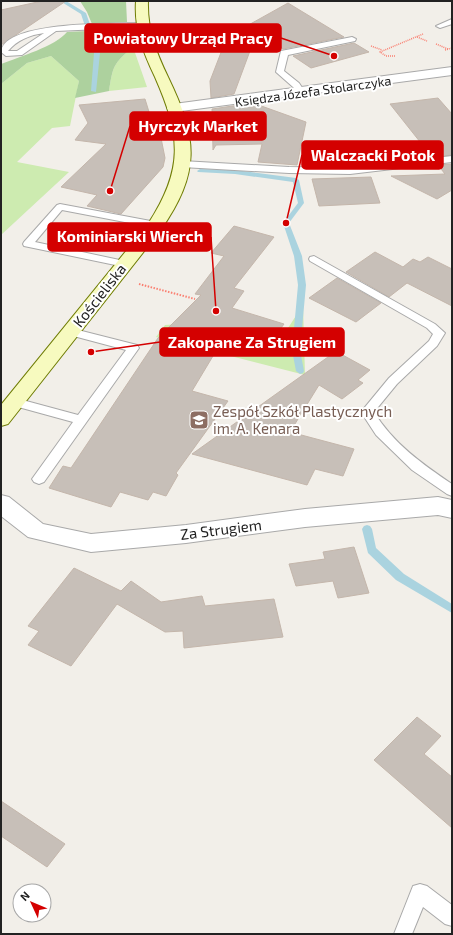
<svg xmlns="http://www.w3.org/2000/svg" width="453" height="935" viewBox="0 0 453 935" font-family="'Exo 2',sans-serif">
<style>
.grass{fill:#cdebb0}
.forest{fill:#add19e}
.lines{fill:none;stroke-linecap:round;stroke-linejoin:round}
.stream{fill:#aad3df;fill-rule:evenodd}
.building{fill:#c7bfb8;stroke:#c4b6ab}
.service-casing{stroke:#a9a9a9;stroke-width:2}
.minor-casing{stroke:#a9a9a9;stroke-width:2}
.tertiary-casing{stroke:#a9a9a9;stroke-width:2}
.secondary-casing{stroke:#707d05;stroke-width:2}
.path-far1{stroke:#fa8072;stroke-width:1.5;stroke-dasharray:1 1;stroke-linecap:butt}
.path{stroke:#fa8072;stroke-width:2;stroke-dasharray:1.5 1.5;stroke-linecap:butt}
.service{fill:#fff;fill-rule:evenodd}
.minor{fill:#fff;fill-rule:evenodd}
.tertiary{fill:#fff;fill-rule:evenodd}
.secondary{fill:#f7fabf;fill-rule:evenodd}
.labels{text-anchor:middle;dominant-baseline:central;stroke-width:4;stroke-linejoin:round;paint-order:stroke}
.far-street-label{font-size:13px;fill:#222;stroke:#fff}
.street-label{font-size:15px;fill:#222;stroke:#fff}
.education-label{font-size:15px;fill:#785e54;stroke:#fff;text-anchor:start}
.leader{fill:none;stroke:#d40000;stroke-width:1.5}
.callout-dot{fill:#d40000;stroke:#fff;stroke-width:1.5}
.callout{fill:#d40000;stroke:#d40000;stroke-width:1.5}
.callout-label{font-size:16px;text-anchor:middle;font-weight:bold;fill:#fff}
</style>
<rect width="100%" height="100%" fill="#f2efe9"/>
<g class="grass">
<path d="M133,47L147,87L109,91C113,66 113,64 133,47Z"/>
<path d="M51,56L79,81L70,126L52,128L17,162L69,172L1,235V84L27,63Z"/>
<path d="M303,305L305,375L156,337L165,325L180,324L254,347L257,345L268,348C282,341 294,318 303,305Z"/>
</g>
<g class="forest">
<path d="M80,1H126L127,22L92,24L87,12Z"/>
<path d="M127,29L133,47C113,64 113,66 109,91L75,98L79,81L51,56L27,63L1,84V64C19,57 56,46 67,32Z"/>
</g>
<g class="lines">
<g class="stream">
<path d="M60,1H66L86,13L100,53L96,92L91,91L94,53L81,14Z"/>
<path d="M200,169L235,170L296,178L299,180L304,203L289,223L302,256L306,285L300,350L304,371L303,373L300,374L296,371L292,350L298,285L294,256L283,223L298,203L293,182L235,174L198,172L197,171Z"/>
<path d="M367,525L370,526L372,529L376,548L404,574L452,604V613L396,580L368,553L362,529L364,526Z"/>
</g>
</g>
<g class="building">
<path d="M42,1H66L1,45V10Z"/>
<path d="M288,3L344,37L283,49L257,32L234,94L211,98L210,81L227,37Z"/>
<path d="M354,43L369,52L311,68L293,56Z"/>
<path d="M438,98L452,114V155L432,157L390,104Z"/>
<path d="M145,99L154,128H159L165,158L163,167L121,214L87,206L97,195L61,187L106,144L75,140L88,123L79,105Z"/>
<path d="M253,103L306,122L297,165L258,162L262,144L216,145L213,150L212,109Z"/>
<path d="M452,164V190L437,199L391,176L445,174L438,165Z"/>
<path d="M371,177L380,203L319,206L312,179Z"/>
<path d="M234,226L274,237L234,288L244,291L232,308L284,324L269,344L228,331L192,391L228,401L176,473L178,475L166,496L153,492L148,500L120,492L111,507L49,488L63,466L71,468L158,338L201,295L195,294L224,256L211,253Z"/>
<path d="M375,252L403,267L413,259L420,262L428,257L452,269V306L407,283L389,297L346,272Z"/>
<path d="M337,278L381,303L356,322L309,298Z"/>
<path d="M342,347L339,353L370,370L358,380L363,383L342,399L319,385L290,432L354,449L343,476L315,469L307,485L192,454Z"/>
<path d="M354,547L369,593L338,598L333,581L296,586L289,564L325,559L323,552Z"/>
<path d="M74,568L121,591L131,581L161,602L202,596L205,606L274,599L283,637L184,648L183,631L165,632L117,604L71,666L28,645L39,631L28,626Z"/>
<path d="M417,717L441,736L424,754L452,777V828L374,760Z"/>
<path d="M1,801L65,844L47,867L1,836Z"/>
</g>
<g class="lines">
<defs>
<g id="service">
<path d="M452,19V24L440,28L436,26Z"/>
<path d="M142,23L146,25L145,27L56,31L22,55L6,56L1,52C4,20 118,24 142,23ZM44,33L17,51H8C17,40 30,35 44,33Z"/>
<path d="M352,37L356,39L355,41L288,55L284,71L299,83L305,92L304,94H298L293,87L276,72L281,51Z"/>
<path d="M452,156V162L350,174L289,173L182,167L177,164L182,161L289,167L350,168Z"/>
<path d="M60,204L156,222L161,225L156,228L62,210L35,242L129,262L130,264L125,267L24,246L23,244L24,242L57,205Z"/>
<path d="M314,256L435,324L445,333L437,346L397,384L374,412C393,443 422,464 452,484V496L447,494L412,470L376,435L361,412L389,378L429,341L433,334L427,328L310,261L309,259L310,257Z"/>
<path d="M70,328L137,345L139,348L44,482L39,484L34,482L32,479L73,422L11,405L9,402L11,399L15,398L78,415L126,350L66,334L64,332L66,330Z"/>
<path d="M420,884L427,886L452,905V926L445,924L423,907L412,934H394L413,886Z"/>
</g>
<path id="minor" d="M1,495L9,497L43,524L91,534L186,525L305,509L438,497L452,500V518L438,515L305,527L186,543L91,552L28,537L1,516Z"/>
<path id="tertiary" d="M452,67V75L174,112L169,111L167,108L169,105L174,104Z"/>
<path id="secondary" d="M136,1H148C147,29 156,52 168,77C198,139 201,172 160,231L8,424L1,426V405L148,224C184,169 181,136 155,77C143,52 134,29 136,1Z"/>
</defs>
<use href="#service" class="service-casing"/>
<use href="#minor" class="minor-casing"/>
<use href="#tertiary" class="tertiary-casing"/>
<use href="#secondary" class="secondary-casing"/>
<g class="path-far1">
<path d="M417,37L427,41"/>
<path d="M436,44L448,49"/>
<path d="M371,46L382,50"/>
<path d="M445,50L452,48"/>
<path d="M395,56H386L380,52L423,34"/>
</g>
<path class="path" d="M139,284L195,299"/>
<use href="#service" class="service"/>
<use href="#minor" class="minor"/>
<use href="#tertiary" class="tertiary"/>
<use href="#secondary" class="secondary"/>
</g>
<defs>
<symbol id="school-square" viewBox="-11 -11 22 22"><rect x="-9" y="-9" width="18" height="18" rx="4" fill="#8d6e63" stroke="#fff"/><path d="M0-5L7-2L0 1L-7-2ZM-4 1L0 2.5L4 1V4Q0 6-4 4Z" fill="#fff"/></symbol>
</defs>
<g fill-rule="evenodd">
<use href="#school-square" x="188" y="409" width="22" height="22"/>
</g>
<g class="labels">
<g class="far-street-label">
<text transform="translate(313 91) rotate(-8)">Księdza Józefa Stolarczyka</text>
</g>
<g class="street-label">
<text transform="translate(99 295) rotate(-52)">Kościeliska</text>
<text transform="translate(221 529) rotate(-7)">Za Strugiem</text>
</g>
<g class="education-label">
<text x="213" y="411">Zespół Szkół Plastycznych<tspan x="213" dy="17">im. A. Kenara</tspan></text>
</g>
</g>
<path class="leader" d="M334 56L281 38M110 191L130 126M286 223L302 155M216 311L211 237M91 352L160 342"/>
<g class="callout-dot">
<circle cx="334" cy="56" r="4"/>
<circle cx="110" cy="191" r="4"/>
<circle cx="286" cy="223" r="4"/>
<circle cx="216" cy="311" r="4"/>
<circle cx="91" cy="352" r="4"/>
</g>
<g class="callout">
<rect x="85" y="24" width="196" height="28" rx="4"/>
<rect x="130" y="112" width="136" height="28" rx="4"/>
<rect x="302" y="141" width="141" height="28" rx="4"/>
<rect x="48" y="223" width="163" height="28" rx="4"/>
<rect x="160" y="328" width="184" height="28" rx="4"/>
</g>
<g class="callout-label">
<text x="183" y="44">Powiatowy Urząd Pracy</text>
<text x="198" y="132">Hyrczyk Market</text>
<text x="373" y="161">Walczacki Potok</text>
<text x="130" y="242">Kominiarski Wierch</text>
<text x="252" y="348">Zakopane Za Strugiem</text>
</g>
<rect width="453" height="935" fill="none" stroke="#222222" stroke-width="4"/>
<g transform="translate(32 903) rotate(314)"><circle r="19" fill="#ffffff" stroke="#a7a7a7"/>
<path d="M0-3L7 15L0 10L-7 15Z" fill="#d40000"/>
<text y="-6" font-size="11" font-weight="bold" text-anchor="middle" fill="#222222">N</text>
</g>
</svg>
